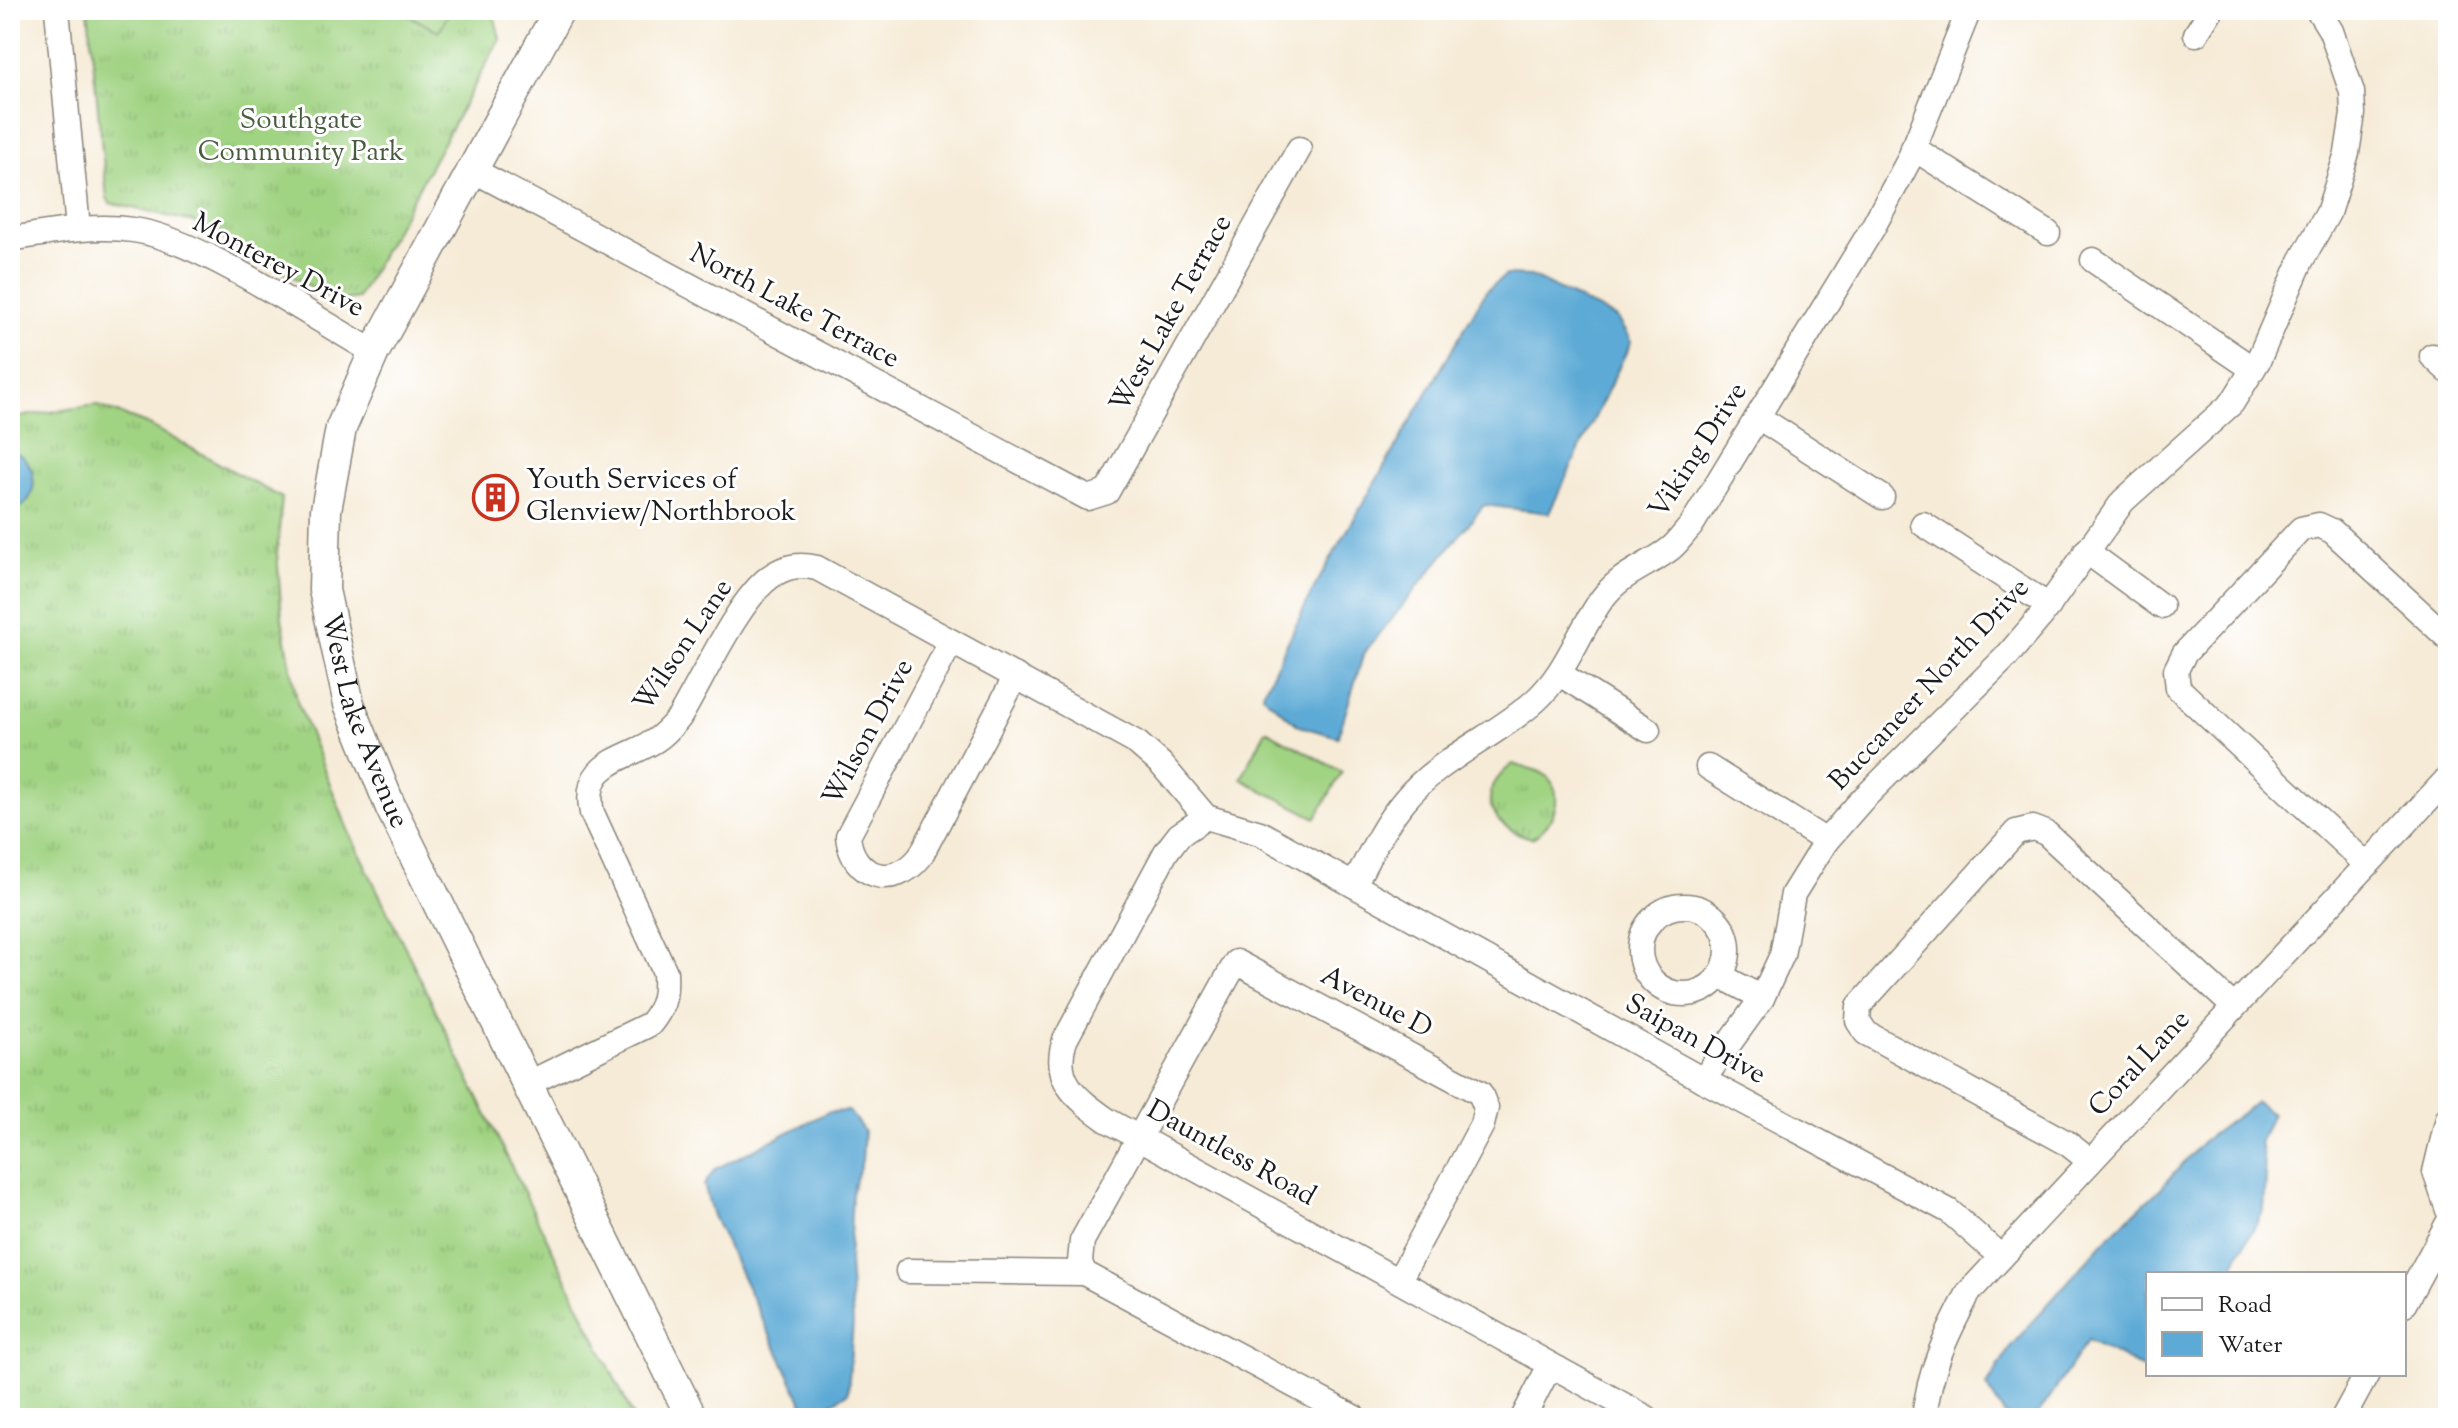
<svg xmlns="http://www.w3.org/2000/svg" width="2458" height="1428" viewBox="0 0 2458 1428" font-family="'Sorts Mill Goudy',serif">
<style>
.grass{fill:url(#grass-tufts);stroke:#5e784f;stroke-width:2}
.pitch{fill:#a0d382;stroke:#5e784f;stroke-width:2}
.water{fill:#5daad6;stroke:#3c6379;stroke-width:2}
.lines{fill:none;stroke-linecap:round;stroke-linejoin:round}
.minor-casing{stroke:#89847a;stroke-width:27}
.tertiary-casing{stroke:#89847a;stroke-width:33}
.minor{stroke:#fff;stroke-width:24}
.tertiary{stroke:#fff;stroke-width:30}
.labels{text-anchor:middle;dominant-baseline:central;stroke-width:6;stroke-linejoin:round;paint-order:stroke}
.park-label{font-size:28px;fill:#4a5c40;stroke:#fff}
.street-label{font-size:28px;fill:#1c1c1c;stroke:#fff}
.poi-label{font-size:28px;fill:#1c1c1c;stroke:#fff;text-anchor:start}
</style>
<defs>
<pattern id="grass-tufts" width="24" height="20" patternUnits="userSpaceOnUse" patternTransform="scale(2)"><rect width="24" height="20" fill="#a0d382"/><path d="M3 7l-1-3M5 7V3M7 7l1-3M15 17l-1-3M17 17v-4M19 17l1-3" fill="none" stroke="#89b570"/></pattern>
</defs>
<rect width="100%" height="100%" fill="#fff"/>
<filter id="ink" filterUnits="userSpaceOnUse"><feTurbulence type="fractalNoise" baseFrequency=".0125" numOctaves="2"/><feDisplacementMap in="SourceGraphic" scale="16" xChannelSelector="R" yChannelSelector="G"/><feConvolveMatrix kernelMatrix="1 2 1 2 8 2 1 2 1" color-interpolation-filters="sRGB"/></filter>
<filter id="wash" filterUnits="userSpaceOnUse"><feTurbulence type="fractalNoise" baseFrequency=".006" numOctaves="4" result="noise"/><feDisplacementMap in="SourceGraphic" scale="32" xChannelSelector="R" yChannelSelector="G"/><feGaussianBlur stdDeviation="1.8" result="paint"/><feColorMatrix in="noise" values="0 0 0 0 0 0 0 0 0 0 0 0 0 0 0 0 0 1.4 0 .05"/><feComposite in="paint" operator="in"/></filter>
<g filter="url(#wash)">
<rect width="100%" height="100%" fill="#f6ebd7"/>
<g class="grass">
<path d="M88,10H493L500,39L358,298L336,301L194,222L110,203L107,198Z"/>
<path d="M96,405L149,425L282,498L277,553L282,618L297,701L349,832L634,1418H10V418Z"/>
<path d="M1513,764C1522,767 1536,769 1544,774C1568,792 1553,827 1532,838C1489,827 1473,793 1513,764Z"/>
</g>
<g class="pitch">
<path d="M399,10H450L439,32Z"/>
<path d="M1266,730L1342,772L1316,818L1241,779Z"/>
</g>
<g class="water">
<path d="M1506,275L1531,276L1617,318L1631,342L1549,513L1484,505L1364,653L1338,737L1299,726L1262,695L1314,588L1486,291Z"/>
<path d="M10,450C41,459 42,505 10,512Z"/>
<path d="M2256,1102L2272,1113L2260,1142L2266,1176L2264,1210L2228,1274H2148V1371L2088,1340L2036,1418H2006L1987,1386L2010,1347L2104,1241L2161,1188L2202,1142Z"/>
<path d="M849,1111L864,1131L862,1161L852,1192L849,1262L853,1323L848,1393L809,1417L713,1216L704,1185L715,1169L828,1112Z"/>
</g>
</g>
<g filter="url(#ink)">
<g class="lines">
<defs>
<g id="minor">
<path d="M57,10L78,228"/>
<path d="M2196,34L2211,10"/>
<path d="M1913,148L2048,233"/>
<path d="M471,169L1088,498L1107,492L1299,149"/>
<path d="M10,239C50,233 91,224 133,230C198,238 313,318 374,352"/>
<path d="M2093,260L2253,369"/>
<path d="M2432,356L2448,371"/>
<path d="M1758,417L1882,497"/>
<path d="M1923,524L2049,606"/>
<path d="M2086,551L2161,606"/>
<path d="M951,642L848,836C852,878 894,890 920,857L1016,676"/>
<path d="M1560,674L1648,730"/>
<path d="M1708,767L1826,841"/>
<path d="M1206,817L1179,835L1166,852L1065,1040C1051,1081 1078,1099 1107,1120L1647,1418"/>
<path d="M2367,865L2178,688L2176,670L2184,654L2301,529L2319,525L2332,531L2448,638"/>
<path d="M1354,885C1369,856 1383,826 1404,801C1438,759 1495,737 1535,701C1567,672 1578,632 1602,599C1621,573 1646,567 1670,549C1678,543 1684,533 1691,526L1872,229L1909,160L1969,10"/>
<circle cx="1684" cy="950" r="44"/>
<path d="M1721,976L1762,998"/>
<path d="M1703,1080L1762,998L1782,955L1793,894L1826,841L1861,801L2007,656L2042,615L2123,501L2232,403L2258,361L2301,261L2328,213L2347,153L2353,114L2352,92L2331,31L2318,10"/>
<path d="M525,1085L650,1024C665,1006 666,994 665,972L592,813C581,761 624,761 656,740C665,734 672,726 679,718C701,682 738,600 770,577C785,566 799,564 817,568L1137,743L1161,764L1206,817L1260,833L1703,1080L1949,1211L2001,1257"/>
<path d="M2448,1118L2435,1172L2448,1210"/>
<path d="M2090,1161L2067,1143L1866,1033L1858,1021L1859,1006L2016,832L2033,828L2046,833L2234,1007"/>
<path d="M908,1271L1084,1273L1355,1418"/>
<path d="M1084,1273L1080,1262L1082,1241L1236,962L1480,1093L1486,1108L1482,1125L1399,1280"/>
<path d="M2404,1304L2448,1223"/>
<path d="M1523,1418L1545,1375L1558,1369"/>
<path d="M1924,1418C1929,1370 1947,1334 1969,1292L2448,778"/>
<path d="M2343,1418L2367,1374"/>
</g>
<g id="tertiary">
<path id="s1" d="M559,10L374,352L341,428L326,510L324,590L349,704L391,808L692,1418"/>
</g>
</defs>
<use href="#minor" class="minor-casing"/>
<use href="#tertiary" class="tertiary-casing"/>
<use href="#minor" class="minor"/>
<use href="#tertiary" class="tertiary"/>
</g>
</g>
<defs>
<symbol id="building-ring" viewBox="-11 -11 22 22"><circle r="9.5" fill="#fff" stroke="#c8321e" stroke-width="1.5"/><path d="M-4-6H4V6H1V3H-1V6H-4ZM-2.5-4.3h1.7v1.8h-1.7ZM.8-4.3h1.7v1.8H.8ZM-2.5-1h1.7V.8h-1.7ZM.8-1h1.7V.8H.8Z" fill="#c8321e"/></symbol>
</defs>
<g fill-rule="evenodd">
<use href="#building-ring" x="470" y="472" width="51" height="51"/>
</g>
<g class="labels">
<g class="park-label">
<text x="301" y="121">Southgate<tspan x="301" dy="32">Community Park</tspan></text>
</g>
<g class="street-label">
<text transform="translate(278 266) rotate(28)">Monterey Drive</text>
<text transform="translate(794 307) rotate(28)">North Lake Terrace</text>
<text transform="translate(1172 314) rotate(-61)">West Lake Terrace</text>
<text transform="translate(1699 451) rotate(-57)">Viking Drive</text>
<text transform="translate(684 646) rotate(-56)">Wilson Lane</text>
<text transform="translate(1930 685) rotate(-47)">Buccaneer North Drive</text>
<text stroke="none"><textPath href="#s1" startOffset="772">West Lake Avenue</textPath></text>
<text transform="translate(869 733) rotate(-62)">Wilson Drive</text>
<text transform="translate(1376 1003) rotate(28)">Avenue D</text>
<text transform="translate(1695 1040) rotate(29)">Saipan Drive</text>
<text transform="translate(2140 1064) rotate(-47)">Coral Lane</text>
<text transform="translate(1231 1154) rotate(29)">Dauntless Road</text>
</g>
<g class="poi-label">
<text x="526" y="481">Youth Services of<tspan x="526" dy="32">Glenview/Northbrook</tspan></text>
</g>
</g>
<rect width="2458" height="1428" fill="none" stroke="#fff" stroke-width="40"/>
<rect x="2146" y="1272" width="260" height="104" fill="#ffffff" stroke="#a4a4a4" stroke-width="2"/>
<rect x="2162" y="1298" width="40" height="12" fill="#ffffff" stroke="#a4a4a4" stroke-width="2"/>
<text x="2218" y="1312" font-size="24" fill="#1c1c1c">Road</text>
<rect x="2162" y="1332" width="40" height="24" fill="#5daad6" stroke="#a4a4a4" stroke-width="2"/>
<text x="2218" y="1352" font-size="24" fill="#1c1c1c">Water</text>
</svg>
